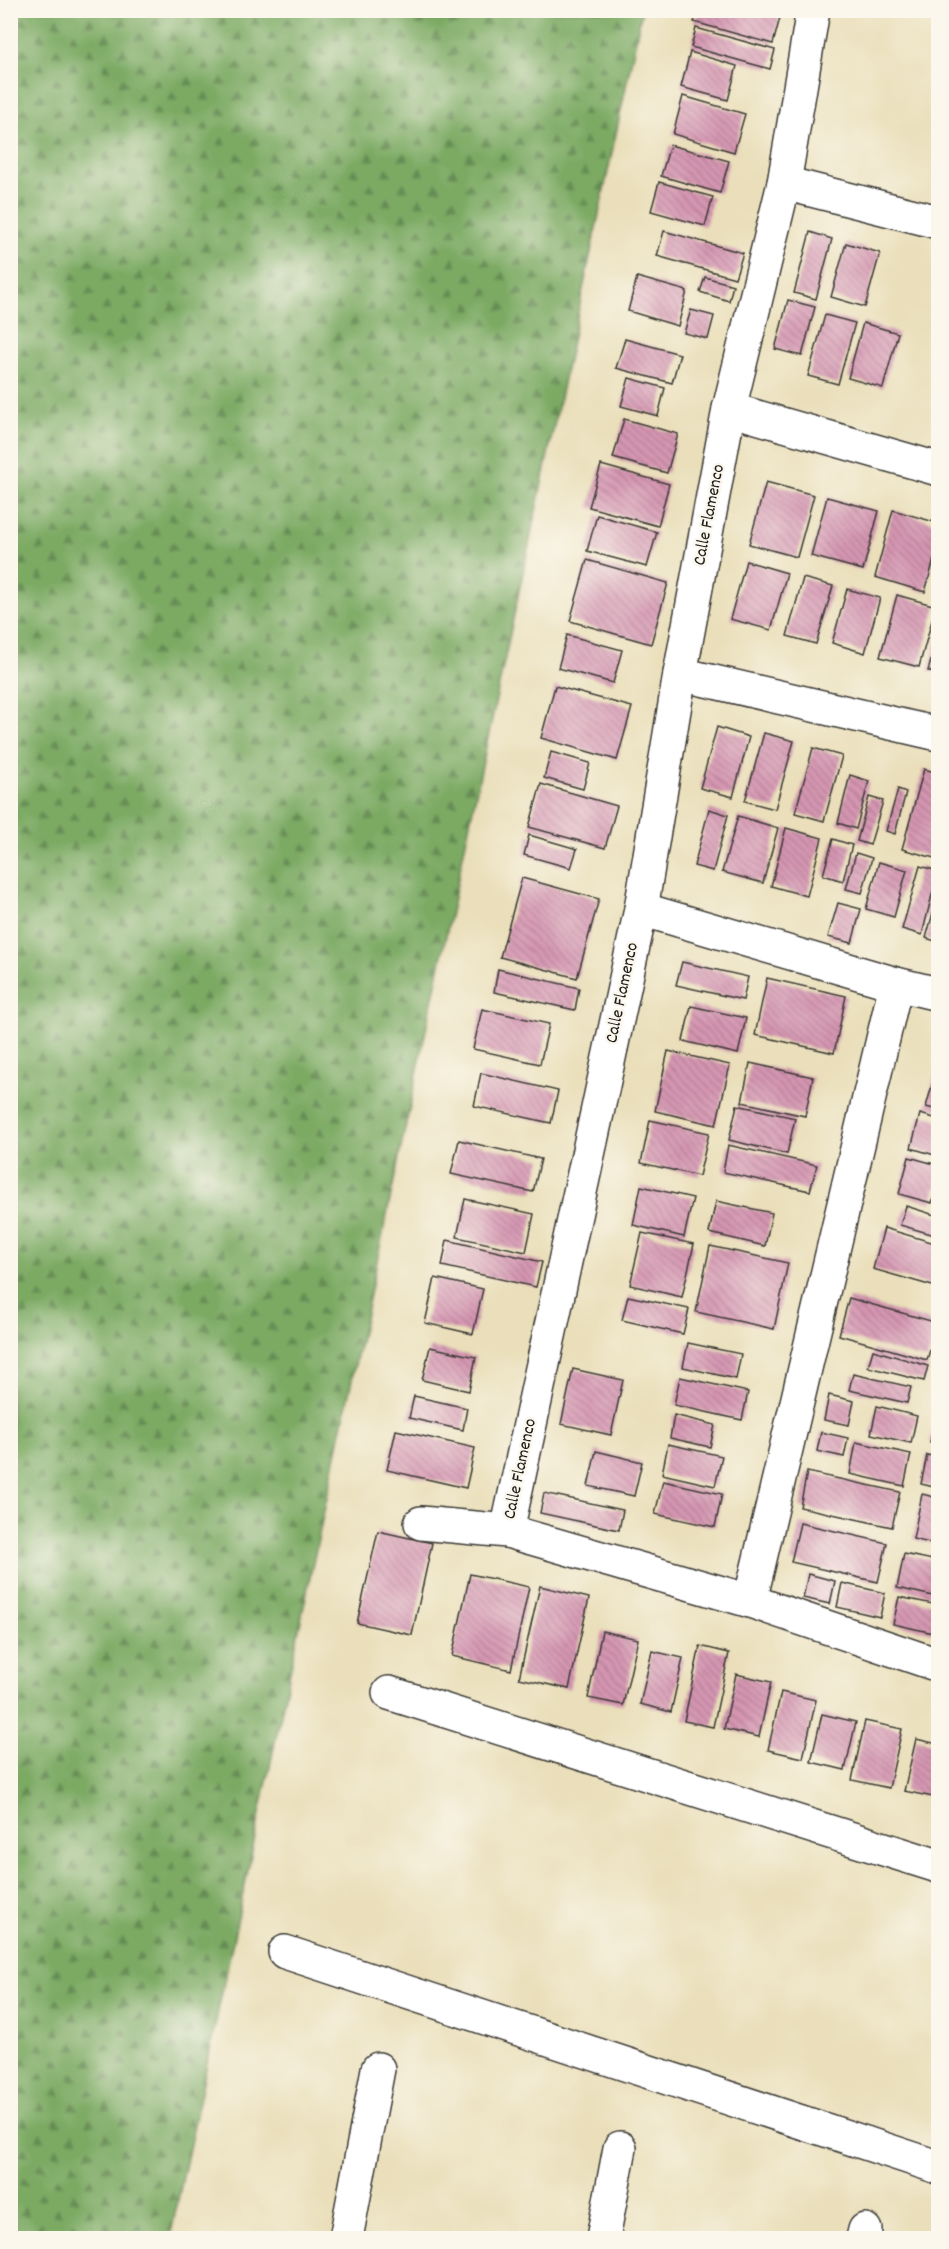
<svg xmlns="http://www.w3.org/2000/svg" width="949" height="2249" viewBox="0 0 949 2249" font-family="Dekko,sans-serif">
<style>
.forest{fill:url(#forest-firs);stroke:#4c6340;stroke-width:1.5}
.building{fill:url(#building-back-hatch)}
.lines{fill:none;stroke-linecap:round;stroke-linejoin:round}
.minor-casing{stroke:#3b3934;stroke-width:36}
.minor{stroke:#fff;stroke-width:33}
.labels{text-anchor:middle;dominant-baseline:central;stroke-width:5;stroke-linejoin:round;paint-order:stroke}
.street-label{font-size:18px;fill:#1c1c1c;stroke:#fbf7ec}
</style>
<defs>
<pattern id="forest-firs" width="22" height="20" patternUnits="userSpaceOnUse" patternTransform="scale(1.5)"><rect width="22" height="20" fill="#7caa64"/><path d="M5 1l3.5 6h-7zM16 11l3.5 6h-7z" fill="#658a52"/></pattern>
<pattern id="building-back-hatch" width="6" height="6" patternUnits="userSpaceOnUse" patternTransform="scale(1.5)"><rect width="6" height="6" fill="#d696b2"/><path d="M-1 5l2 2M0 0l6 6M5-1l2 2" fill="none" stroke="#ad7a90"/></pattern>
</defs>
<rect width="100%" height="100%" fill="#fbf7ec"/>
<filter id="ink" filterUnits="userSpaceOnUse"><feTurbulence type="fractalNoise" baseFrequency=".0167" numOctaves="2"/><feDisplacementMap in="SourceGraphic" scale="12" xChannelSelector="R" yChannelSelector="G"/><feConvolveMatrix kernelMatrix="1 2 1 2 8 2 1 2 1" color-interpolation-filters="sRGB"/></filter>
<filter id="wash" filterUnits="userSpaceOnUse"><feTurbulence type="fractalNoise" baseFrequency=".008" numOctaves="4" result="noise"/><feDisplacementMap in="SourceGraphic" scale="24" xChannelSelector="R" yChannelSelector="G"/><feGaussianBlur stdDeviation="1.35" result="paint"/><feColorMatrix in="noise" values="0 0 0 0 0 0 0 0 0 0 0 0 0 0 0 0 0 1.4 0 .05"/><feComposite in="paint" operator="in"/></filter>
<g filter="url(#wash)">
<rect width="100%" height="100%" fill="#eadfba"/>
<path class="forest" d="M11,10L642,11L170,2238H11Z"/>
<g id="blocks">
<g class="building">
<path d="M698,10H782L773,44L694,22Z"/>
<path d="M696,28L775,50L770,69L691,47Z"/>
<path d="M690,52L737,66L728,100L681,87Z"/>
<path d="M683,96L745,114L734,152L673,134Z"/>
<path d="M670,145L729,161L720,193L661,176Z"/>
<path d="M659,182L713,197L705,226L651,211Z"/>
<path d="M664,231L743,253L735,278L657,256Z"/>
<path d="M810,232L832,239L816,299L794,293Z"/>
<path d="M846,243L880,253L865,307L831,297Z"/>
<path d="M637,277L687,291L678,326L628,311Z"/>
<path d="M705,277L733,285L729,301L700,292Z"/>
<path d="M788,300L815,307L802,356L775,349Z"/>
<path d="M691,310L714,316L708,339L684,333Z"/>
<path d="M825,315L855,323L838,384L808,376Z"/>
<path d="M863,323L898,333L883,388L848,378Z"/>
<path d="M625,339L680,354L672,383L616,368Z"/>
<path d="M629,378L665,388L658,416L621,406Z"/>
<path d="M624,419L678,434L667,473L613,458Z"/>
<path d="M601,465L669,484L658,526L589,507Z"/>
<path d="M766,482L814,495L797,557L749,544Z"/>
<path d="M827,497L879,511L863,570L811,556Z"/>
<path d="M893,510L938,523V545L925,592L875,577Z"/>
<path d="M597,515L657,532L647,567L587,551Z"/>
<path d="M587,560L668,583L651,644L570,621Z"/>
<path d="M746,561L787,573L771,630L730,619Z"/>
<path d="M803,578L833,586L816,644L787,636Z"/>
<path d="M847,589L880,598L865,653L832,643Z"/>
<path d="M897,595L936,606L919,667L880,657Z"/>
<path d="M567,635L622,650L613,683L558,668Z"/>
<path d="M938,636V673L928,671Z"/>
<path d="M555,686L632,707L617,760L541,738Z"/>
<path d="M717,727L749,737L733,797L700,788Z"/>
<path d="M764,733L794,741L775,809L745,801Z"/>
<path d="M813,748L842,756L824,821L795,813Z"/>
<path d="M551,752L590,763L583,789L544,778Z"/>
<path d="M924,769L938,773V859L902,849Z"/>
<path d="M850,775L869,781L856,829L838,823Z"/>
<path d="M541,784L617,806L605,848L529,827Z"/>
<path d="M898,789L906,792L895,834L886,831Z"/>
<path d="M869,797L883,801L870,845L857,841Z"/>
<path d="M709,809L728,815L713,871L694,866Z"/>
<path d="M738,816L778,828L763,883L722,872Z"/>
<path d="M786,828L822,838L807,896L771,886Z"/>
<path d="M529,835L577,849L571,868L524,855Z"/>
<path d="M833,839L852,845L843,881L823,875Z"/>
<path d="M856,853L872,858L862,893L846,889Z"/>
<path d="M879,862L907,870L894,917L866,909Z"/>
<path d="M920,866L938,871L922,935L902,929Z"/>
<path d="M522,878L599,899L577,978L500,957Z"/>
<path d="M938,895V942L926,938Z"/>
<path d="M838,903L861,909L852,943L828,937Z"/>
<path d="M682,962L748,977L743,1000L676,985Z"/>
<path d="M498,969L579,988L575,1010L494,992Z"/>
<path d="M767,978L846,996L834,1053L755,1035Z"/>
<path d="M691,1006L746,1018L738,1054L683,1041Z"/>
<path d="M482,1009L549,1024L540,1064L473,1049Z"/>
<path d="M668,1051L730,1065L716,1125L655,1111Z"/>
<path d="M750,1063L813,1077L805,1116L742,1102Z"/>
<path d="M938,1064V1110L926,1107Z"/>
<path d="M481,1073L558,1091L551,1123L474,1106Z"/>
<path d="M737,1105L795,1118L787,1154L729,1140Z"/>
<path d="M920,1114L938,1119V1156L911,1148Z"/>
<path d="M650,1120L709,1133L699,1176L641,1163Z"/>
<path d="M459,1140L541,1159L533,1192L451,1174Z"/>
<path d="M728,1145L817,1165L810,1191L723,1172Z"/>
<path d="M909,1157L938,1165V1180L932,1203L899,1194Z"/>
<path d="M641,1186L693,1198L684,1237L633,1225Z"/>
<path d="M465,1199L534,1214L526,1252L457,1237Z"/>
<path d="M716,1201L772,1213L765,1246L709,1233Z"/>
<path d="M906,1206L938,1216V1236L900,1225Z"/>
<path d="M884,1228L938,1244V1278L936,1287L873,1269Z"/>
<path d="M642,1233L694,1244L682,1297L630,1285Z"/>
<path d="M447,1240L542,1262L536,1287L442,1266Z"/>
<path d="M710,1246L788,1263L774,1329L696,1312Z"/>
<path d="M435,1278L483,1289L473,1334L425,1323Z"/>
<path d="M628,1296L689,1309L683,1334L622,1320Z"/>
<path d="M849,1298L938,1323L927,1360L839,1335Z"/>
<path d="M688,1343L741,1354L736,1379L683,1367Z"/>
<path d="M430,1347L476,1357L469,1391L422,1380Z"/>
<path d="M873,1350L928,1366L924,1381L868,1367Z"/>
<path d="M573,1369L623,1380L611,1435L561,1424Z"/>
<path d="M853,1374L911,1387L907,1403L849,1390Z"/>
<path d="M680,1377L748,1392L742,1420L674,1405Z"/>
<path d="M829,1395L854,1401L849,1425L824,1420Z"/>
<path d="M414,1396L467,1408L463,1430L409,1418Z"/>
<path d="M877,1406L917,1416L911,1443L871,1434Z"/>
<path d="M938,1408V1444L930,1442Z"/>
<path d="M674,1415L715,1425L710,1447L670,1438Z"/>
<path d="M396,1430L475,1448L466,1488L387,1470Z"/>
<path d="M821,1432L848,1438L844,1457L817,1451Z"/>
<path d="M856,1442L911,1454L904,1486L850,1474Z"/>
<path d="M668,1444L722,1456L715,1486L662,1474Z"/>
<path d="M596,1451L642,1462L634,1496L588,1486Z"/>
<path d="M927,1455L938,1457V1488L921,1484Z"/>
<path d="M807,1472L900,1492L892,1527L800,1507Z"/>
<path d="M663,1481L722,1494L715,1527L655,1514Z"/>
<path d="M544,1493L623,1510L619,1530L540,1513Z"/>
<path d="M922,1494L938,1498V1545L913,1539Z"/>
<path d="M800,1523L887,1543L878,1582L791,1562Z"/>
<path d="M378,1531L432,1543L412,1635L357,1623Z"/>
<path d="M904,1554L938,1561V1597L897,1588Z"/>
<path d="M470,1574L529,1587L511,1670L452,1656Z"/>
<path d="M808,1574L835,1581L830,1604L803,1598Z"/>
<path d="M842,1583L885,1593L880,1617L837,1607Z"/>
<path d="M540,1586L589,1598L569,1689L519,1678Z"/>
<path d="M899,1597L938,1605V1634L893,1624Z"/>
<path d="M602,1631L638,1639L623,1705L588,1698Z"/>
<path d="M700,1646L729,1653L713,1727L684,1721Z"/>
<path d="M652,1651L683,1658L671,1712L640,1704Z"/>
<path d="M736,1674L771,1682L759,1737L724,1729Z"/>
<path d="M781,1692L816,1700L803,1758L768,1750Z"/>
<path d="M822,1714L856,1722L845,1770L811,1762Z"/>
<path d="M865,1721L902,1729L889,1788L852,1780Z"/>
<path d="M916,1739L938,1744V1798L904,1791Z"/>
</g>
</g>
</g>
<g filter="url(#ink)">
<use href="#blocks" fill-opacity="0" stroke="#3b3934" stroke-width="1.5"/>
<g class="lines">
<defs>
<g id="minor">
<path d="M813,10L784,183L729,409L680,674L641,909L507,1531L750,1601L938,1665"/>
<path d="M784,183L938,222"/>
<path d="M729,409L938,469"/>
<path d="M680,674L938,734"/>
<path d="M641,909L896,984L938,994"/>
<path d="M421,1523L507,1531"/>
<path d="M750,1601L896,984"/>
<path d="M389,1693L938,1866"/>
<path d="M285,1952L938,2167"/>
<path d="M346,2238L378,2069"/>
<path d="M603,2238L620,2148"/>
<path d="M863,2238L865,2230"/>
</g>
</defs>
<use href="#minor" class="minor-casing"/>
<use href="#minor" class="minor"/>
</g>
</g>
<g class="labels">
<g class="street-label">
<text transform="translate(710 515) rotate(-79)">Calle Flamenco</text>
<text transform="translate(623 993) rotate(-78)">Calle Flamenco</text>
<text transform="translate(521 1469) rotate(-78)">Calle Flamenco</text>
</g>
</g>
<rect width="949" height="2249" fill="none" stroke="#fbf7ec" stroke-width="36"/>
</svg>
